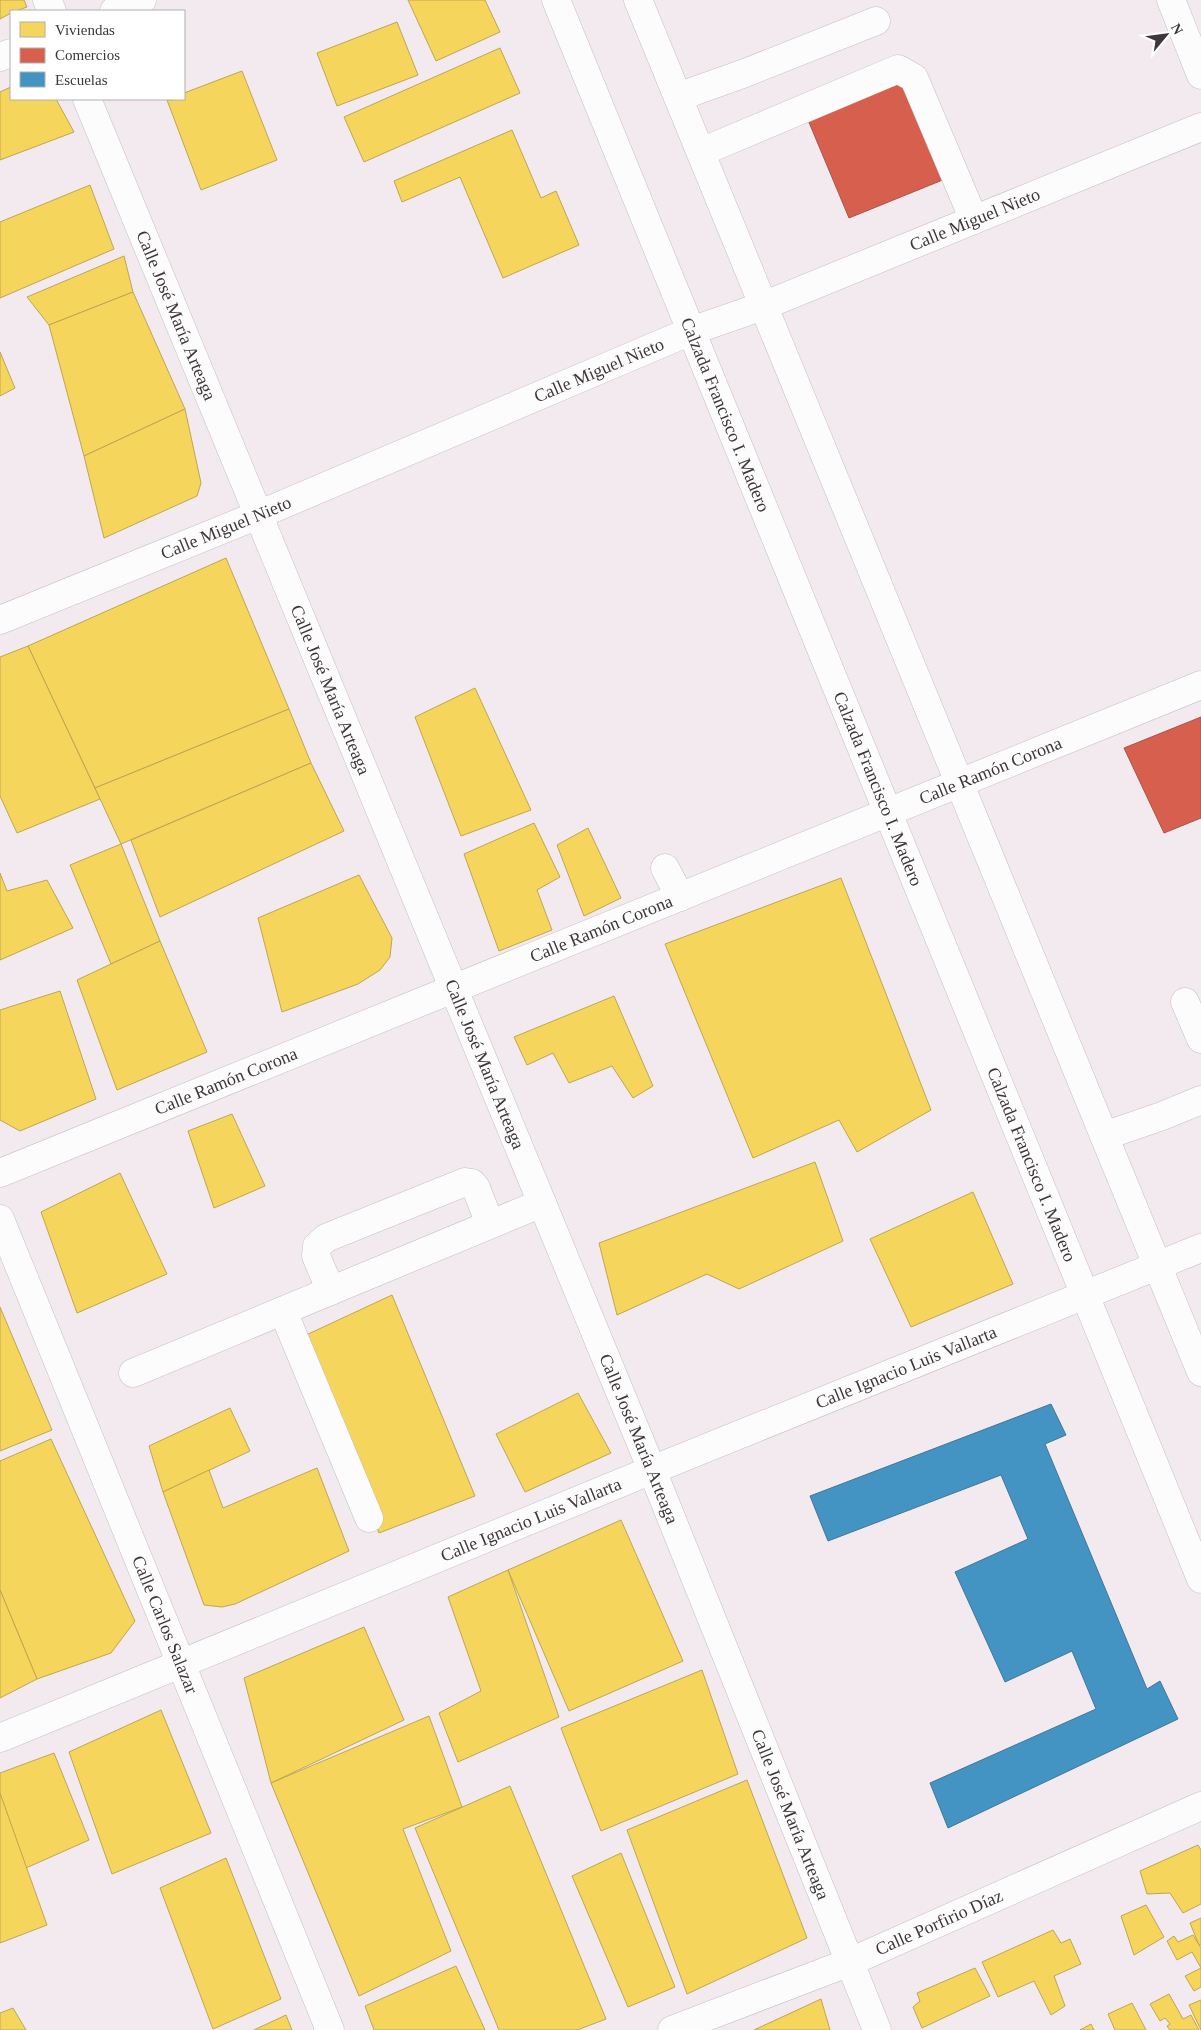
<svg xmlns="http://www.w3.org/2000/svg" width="1201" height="2030" viewBox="0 0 1201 2030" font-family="'Times New Roman',serif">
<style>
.homes{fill:#f6d55c;stroke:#bea652}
.shops{fill:#d6604d;stroke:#a85448}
.schools{fill:#4393c3;stroke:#41779a}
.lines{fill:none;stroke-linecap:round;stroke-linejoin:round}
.minor-casing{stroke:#c5bfc2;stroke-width:29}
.major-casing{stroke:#c5bfc2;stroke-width:29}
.minor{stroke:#fdfcfd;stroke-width:28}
.major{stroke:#fdfcfd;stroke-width:28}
.labels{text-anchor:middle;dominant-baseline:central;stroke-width:5;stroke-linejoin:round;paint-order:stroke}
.street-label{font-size:18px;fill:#3d373b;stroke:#fff}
</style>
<rect width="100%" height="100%" fill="#f2eaef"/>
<g class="homes">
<path d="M0,0H24L27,7L16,11H11V13L0,19Z"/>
<path d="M408,0H485L500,32L436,61Z"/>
<path d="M397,22L418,75L337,106L317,53Z"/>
<path d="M500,48L520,93L364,162L344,117Z"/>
<path d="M242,71L277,160L201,190L167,100L184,99V93Z"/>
<path d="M11,87V99H56L74,132L0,160V92Z"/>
<path d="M512,130L541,198L556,191L579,245L503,278L460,177L402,202L394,181Z"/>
<path d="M90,185L114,249L0,298V222Z"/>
<path d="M124,256L133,292L49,325L27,297Z"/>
<path d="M133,292L185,409L84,456L49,325Z"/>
<path d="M0,352L15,388L0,396Z"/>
<path d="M185,409L201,483L197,496L104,538L84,456Z"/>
<path d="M226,558L289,709L95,788L28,646Z"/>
<path d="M28,646L100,799L17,833L0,796V657Z"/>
<path d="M475,688L531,810L461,836L415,717Z"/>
<path d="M289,709L311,763L121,844L95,788Z"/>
<path d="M311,763L344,831L160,917L131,840Z"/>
<path d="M534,823L560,877L537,890L552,930L499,951L464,854Z"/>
<path d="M588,828L621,898L584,916L557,845Z"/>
<path d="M121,844L160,941L111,964L70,865Z"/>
<path d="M0,873L7,891L47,880L73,928L0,960Z"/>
<path d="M359,875L392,938L390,957L380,970L358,984L282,1012L258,918Z"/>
<path d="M841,878L931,1110L857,1152L839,1120L753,1158L665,944Z"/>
<path d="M160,941L207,1052L117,1090L77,980Z"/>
<path d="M60,991L96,1099L20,1131L0,1120V1010Z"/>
<path d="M614,996L653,1086L633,1098L612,1066L569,1083L553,1053L527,1065L514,1037Z"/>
<path d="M232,1114L265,1186L214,1208L188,1131Z"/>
<path d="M815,1162L843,1241L739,1289L707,1274L617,1315L599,1243Z"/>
<path d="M120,1173L167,1274L77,1313L41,1212Z"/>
<path d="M973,1192L1013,1284L911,1327L870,1239Z"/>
<path d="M392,1295L475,1496L379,1533L304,1336Z"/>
<path d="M0,1307L52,1430L0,1451Z"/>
<path d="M578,1393L611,1453L525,1492L496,1434Z"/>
<path d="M230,1408L250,1451L163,1492L149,1446Z"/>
<path d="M51,1439L135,1621L111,1653L37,1679L0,1590V1461Z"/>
<path d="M317,1468L349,1551L235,1604L222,1607L204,1605L163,1492L209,1470L223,1508Z"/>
<path d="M621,1520L683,1661L569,1711L508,1570Z"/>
<path d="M508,1570L559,1717L458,1762L439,1713L481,1691L448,1597Z"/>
<path d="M0,1590L37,1679L0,1698Z"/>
<path d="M364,1627L404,1720L271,1783L244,1678Z"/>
<path d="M702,1670L738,1774L601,1831L561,1728Z"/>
<path d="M161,1710L211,1833L112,1874L69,1752Z"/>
<path d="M429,1716L462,1807L403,1829L451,1951L359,1996L271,1783Z"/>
<path d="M54,1753L89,1840L26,1868L0,1794V1773Z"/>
<path d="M747,1780L807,1938L687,1994L627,1830Z"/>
<path d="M510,1786L606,2019L577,2030H499L415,1828Z"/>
<path d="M0,1793L47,1925L0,1943Z"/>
<path d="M1198,1845L1201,1850V1904L1183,1913L1170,1893L1147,1894L1140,1871Z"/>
<path d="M621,1853L675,1987L628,2007L572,1876Z"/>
<path d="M226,1858L281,1999L213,2029L160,1888Z"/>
<path d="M1146,1905L1164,1937L1134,1955L1121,1916Z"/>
<path d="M1201,1918V1945H1199L1190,1923Z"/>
<path d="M1053,1930L1061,1943L1070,1939L1081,1964L1054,1976L1065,2006L1051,2015L1034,1981L998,1997L982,1962Z"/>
<path d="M1193,1935L1201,1948V1987L1194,1991L1185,1976L1201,1968L1192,1952L1177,1960L1167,1941L1174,1936L1178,1942Z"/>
<path d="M456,1966L485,2030H374L365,2006Z"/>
<path d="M975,1968L990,1996L922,2028L913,2007L920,2001L917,1993Z"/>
<path d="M1169,1994L1183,2019L1191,2015L1199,2030H1170L1167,2026L1170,2024L1165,2018L1160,2021L1150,2004Z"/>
<path d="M821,1999L830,2030H754Z"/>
<path d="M1201,2000V2030L1189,2005Z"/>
<path d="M1132,2003L1146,2030H1115L1108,2014Z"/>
<path d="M13,2008L26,2030H0V2013Z"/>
<path d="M286,2015L292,2030H254Z"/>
<path d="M1091,2024L1094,2030H1080Z"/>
</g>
<g class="shops">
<path d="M903,80L945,179L849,218L808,120Z"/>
<path d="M1201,717V818L1164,833L1124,748Z"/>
</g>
<path class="schools" d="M1051,1404L1066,1435L1045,1444L1147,1689L1160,1681L1178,1719L948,1828L930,1783L1096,1709L1072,1651L1005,1682L955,1572L1028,1539L1001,1475L828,1541L810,1496Z"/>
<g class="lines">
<defs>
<g id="minor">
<path d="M47,0L52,11"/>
<path d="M1171,0L1201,75"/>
<path d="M114,11L142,0"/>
<path d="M0,57L11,53"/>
<path d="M678,97L745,73L876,21"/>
<path id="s1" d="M87,99L652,1470L877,2030"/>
<path d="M701,152L898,69L914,78L974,220"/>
<path id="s2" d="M0,620L258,515L691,331L763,306L1201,127"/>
<path d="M665,868L680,897"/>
<path d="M1185,1002L1201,1039"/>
<path d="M1104,1136L1162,1116L1201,1100"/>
<path id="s3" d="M0,1173L1201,685"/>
<path id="s4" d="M0,1219L330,2030"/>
<path d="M331,1291L316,1256L317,1246L326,1238L465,1182L472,1183L476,1188L490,1224"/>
<path d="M283,1311L369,1518"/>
<path d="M133,1373L542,1203"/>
<path id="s5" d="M0,1738L652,1470L1201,1248"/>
<path id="s6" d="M672,2030L850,1962L1201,1806"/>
</g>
<g id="major">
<path id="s7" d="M556,0L1201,1579"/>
<path d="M638,0L1201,1372"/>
</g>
</defs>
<use href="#minor" class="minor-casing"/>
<use href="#major" class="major-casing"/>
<use href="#minor" class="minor"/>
<use href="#major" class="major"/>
</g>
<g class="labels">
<g class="street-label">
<text stroke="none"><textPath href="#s2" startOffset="1054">Calle Miguel Nieto</textPath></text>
<text stroke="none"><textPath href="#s1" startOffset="234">Calle José María Arteaga</textPath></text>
<text stroke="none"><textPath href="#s2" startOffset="649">Calle Miguel Nieto</textPath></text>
<text stroke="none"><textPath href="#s7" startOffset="448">Calzada Francisco I. Madero</textPath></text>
<text stroke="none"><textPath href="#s2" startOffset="244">Calle Miguel Nieto</textPath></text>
<text stroke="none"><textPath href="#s1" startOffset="639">Calle José María Arteaga</textPath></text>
<text stroke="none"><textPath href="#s3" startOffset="1069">Calle Ramón Corona</textPath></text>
<text stroke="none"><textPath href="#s7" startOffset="852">Calzada Francisco I. Madero</textPath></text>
<text stroke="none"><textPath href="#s3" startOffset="649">Calle Ramón Corona</textPath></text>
<text stroke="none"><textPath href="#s1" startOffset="1044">Calle José María Arteaga</textPath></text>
<text stroke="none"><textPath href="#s3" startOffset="244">Calle Ramón Corona</textPath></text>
<text stroke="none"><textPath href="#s7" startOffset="1258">Calzada Francisco I. Madero</textPath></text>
<text stroke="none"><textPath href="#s5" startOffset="979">Calle Ignacio Luis Vallarta</textPath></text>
<text stroke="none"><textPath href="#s1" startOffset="1449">Calle José María Arteaga</textPath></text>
<text stroke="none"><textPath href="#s5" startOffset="574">Calle Ignacio Luis Vallarta</textPath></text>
<text stroke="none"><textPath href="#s4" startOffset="438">Calle Carlos Salazar</textPath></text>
<text stroke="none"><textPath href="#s1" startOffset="1854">Calle José María Arteaga</textPath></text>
<text stroke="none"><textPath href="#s6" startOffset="288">Calle Porfirio Díaz</textPath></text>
</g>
</g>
<rect x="10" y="10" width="175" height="90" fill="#ffffff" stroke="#b1afb1"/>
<rect x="20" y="22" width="25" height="15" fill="#f6d55c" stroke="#b1afb1"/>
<text x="55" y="35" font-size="15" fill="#3d373b">Viviendas</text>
<rect x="20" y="48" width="25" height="15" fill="#d6604d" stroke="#b1afb1"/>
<text x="55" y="60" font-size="15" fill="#3d373b">Comercios</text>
<rect x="20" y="72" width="25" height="15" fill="#4393c3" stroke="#b1afb1"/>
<text x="55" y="85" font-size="15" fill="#3d373b">Escuelas</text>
<g transform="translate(1166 35) rotate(61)" stroke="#ffffff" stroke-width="4" paint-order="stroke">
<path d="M0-4L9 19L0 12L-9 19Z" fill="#3d373b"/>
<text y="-8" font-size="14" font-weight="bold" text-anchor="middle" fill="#3d373b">N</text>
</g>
</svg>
